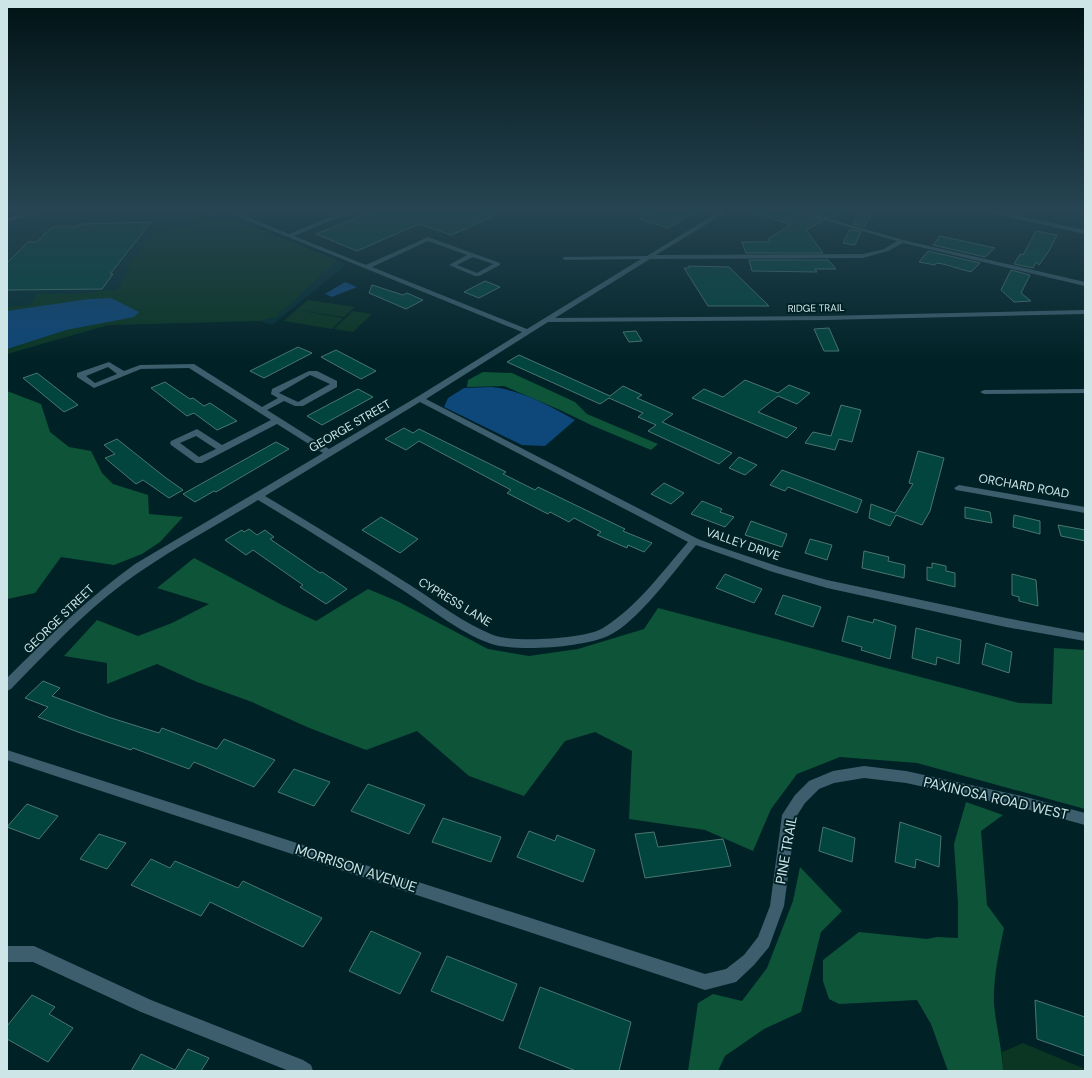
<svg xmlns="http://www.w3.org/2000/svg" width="1092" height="1078" viewBox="0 0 1092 1078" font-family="'DM Sans',sans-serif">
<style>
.built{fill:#042e33}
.green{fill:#0a3623}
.forest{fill:#0e5438}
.water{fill:#0e477a}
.building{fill:#01453e;stroke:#4b766f}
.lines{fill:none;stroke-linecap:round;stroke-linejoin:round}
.minor{fill:#3c5e6d;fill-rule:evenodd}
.labels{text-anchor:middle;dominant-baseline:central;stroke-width:4;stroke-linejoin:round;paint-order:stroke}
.far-street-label{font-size:10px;fill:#cee5e8;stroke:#002226}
.street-label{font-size:12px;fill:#cee5e8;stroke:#002226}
.near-street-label{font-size:14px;fill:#cee5e8;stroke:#002226}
</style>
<rect width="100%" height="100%" fill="#002226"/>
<g class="built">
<path d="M7,211H206L235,220L347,264L272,325L259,321L108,325L7,354Z"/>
<path d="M986,211H1085V232Z"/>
</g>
<g class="green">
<path d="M205,220H235L337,260L276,317L259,321L108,325L7,354V307L30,305L36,294H71L117,290L130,267L127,266L135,256L138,254L153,232H170Z"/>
<path d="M308,300L355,307L344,317L296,310Z"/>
<path d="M296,310L343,318L332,329L284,321Z"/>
<path d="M353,311L372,314L353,332L334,329Z"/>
<path d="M1023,1043L1085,1069V1071H1003L1002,1052Z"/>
</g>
<g class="forest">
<path d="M483,372L512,373L575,402L587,414L658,444L651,450L591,425L560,410L504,386L467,387L468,380Z"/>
<path d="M7,391L41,404L50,432L69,447L91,451L102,473L113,484L148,495L149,514L183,517L160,542L142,554L114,565L61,557L35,593L7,599Z"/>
<path d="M194,558L282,605L316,621L368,589L399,602L488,649L529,656L578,649L644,629L658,608L1019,703L1052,704L1054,648L1085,650V809L917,763L840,757L797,774L771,809L753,851L705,830L629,819L632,751L595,732L565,741L524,796L469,776L417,731L366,750L307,727L252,702L197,682L157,664L107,684V663L64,656L97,620L138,636L172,623L209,604L157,588Z"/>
<path d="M966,802L1003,815L981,831L987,905L1004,928C999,952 993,978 994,1004C996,1026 1002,1048 1003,1071H948L931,1024L917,1000L839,1004L829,999L823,981V960L859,932L927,939L937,937L958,938V903L954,844Z"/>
<path d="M800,867L842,911L821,932L801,1012L764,1029L725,1056L718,1071H688L698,1003L713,994L742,1001L767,968L793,901Z"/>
</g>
<g class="water">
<path d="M345,282L357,287L332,297L325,294Z"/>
<path d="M111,298L139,312L134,317L66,330L7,349V311L89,299Z"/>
<path d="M491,387C522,390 548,405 575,420L545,446L522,445L444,407L448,398L464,388Z"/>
</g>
<g class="building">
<path d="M374,211H477L493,217L451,235L419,224L357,251L316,234Z"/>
<path d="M655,211H698L668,228L639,219Z"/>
<path d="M757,211H791L823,221L806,230L823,253H746L742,242H770L769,238L791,225L756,213Z"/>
<path d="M808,211H844L831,218Z"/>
<path d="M859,213L870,216L864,227L853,224Z"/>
<path d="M151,222L110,274H113L102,289L7,290V263L28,242H37L52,227H74L78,226L81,224Z"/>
<path d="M850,229L861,232L855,245L843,243Z"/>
<path d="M1036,231L1057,235L1049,251L1039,265L1036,262L1033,268L1014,264L1020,254L1023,255Z"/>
<path d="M940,236L995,248L985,257L933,245Z"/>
<path d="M928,251L980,263L971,272L943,264L936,263L935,265L919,262Z"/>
<path d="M749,260H828L836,269H815L817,272L752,271Z"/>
<path d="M689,266L729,267L769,306H708L684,268H689Z"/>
<path d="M1011,270L1030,275L1021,293L1031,301L1014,302L1001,290Z"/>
<path d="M485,281L500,287L479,298L464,292Z"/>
<path d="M372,285L403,295L407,293L423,300L406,309L369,293Z"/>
<path d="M829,328L839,351H824L814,329Z"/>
<path d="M636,331L642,341L629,342L623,332Z"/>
<path d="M298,347L312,353L264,378L250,371Z"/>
<path d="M336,350L376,371L361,379L321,357Z"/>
<path d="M519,355L610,396L623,386L642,395L637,398L673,414L662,422L732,453L719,464L648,431L656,425L638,417L643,413L609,398L600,404L507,362Z"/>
<path d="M37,373L78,405L64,412L23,378Z"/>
<path d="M745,380L778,393L789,385L810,393L797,404L778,396L758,412L797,428L787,438L692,398L704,389L723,397Z"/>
<path d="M165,382L190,399L193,398L204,406L210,403L237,421L217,430L194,413L187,416L151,388Z"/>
<path d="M358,389L373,397L322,425L307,416Z"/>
<path d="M841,405L861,410L852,442L839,439L835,450L805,443L813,432L831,436Z"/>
<path d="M404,428L413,433L419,429L506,472L503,474L535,490L538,487L625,529L623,531L652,543L644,552L628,545L627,548L597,535L601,532L574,518L569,522L550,512L548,514L507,493L511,490L419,441L406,450L385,439Z"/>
<path d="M117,439L166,478L183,490L169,498L143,480L136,484L105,458L115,454L104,445Z"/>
<path d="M276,442L289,449L216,492L214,491L195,502L183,494Z"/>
<path d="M918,451L944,458L930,511L922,525L896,515L890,526L869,518L871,504L895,513L913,484L909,483Z"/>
<path d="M739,457L757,465L745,475L729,468Z"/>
<path d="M782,470L862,500L857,513L788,487L785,491L770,485Z"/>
<path d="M664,483L684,493L671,504L651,494Z"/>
<path d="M702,501L722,509L720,512L734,517L725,527L691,514Z"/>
<path d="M965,507L990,512L992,523L965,518Z"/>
<path d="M1014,515L1040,521V534L1013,527Z"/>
<path d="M381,517L418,539L400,553L362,530Z"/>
<path d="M751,521L787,534L782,547L745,535Z"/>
<path d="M1058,525L1085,530V541L1061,536Z"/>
<path d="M249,529L257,535L265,530L274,537L270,539L320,573L322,572L347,589L326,604L300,587L303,585L253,550L246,555L225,540L242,530L244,532Z"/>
<path d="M810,539L832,545L827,560L805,553Z"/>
<path d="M864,551L889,557L888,561L905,565L904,578L862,568Z"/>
<path d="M932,563L946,566V571L955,573V587L927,580V567L932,568Z"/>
<path d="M725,574L762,589L754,603L716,588Z"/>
<path d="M1012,574L1036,580L1038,606L1019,601V597L1012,595Z"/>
<path d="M783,595L821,607L813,627L775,614Z"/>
<path d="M848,616L873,623L874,619L896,626L890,659L861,650L862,647L842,641Z"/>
<path d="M916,628L961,640L959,664L937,657L936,665L912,658Z"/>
<path d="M986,643L1012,652L1009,673L982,664Z"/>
<path d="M43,681L60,688L52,696L108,717L159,733L162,728L217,749L224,739L275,760L254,787L194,762L189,769L133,748L131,750L78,732L38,717L48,707L25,698Z"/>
<path d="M294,769L330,782L314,806L278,792Z"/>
<path d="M368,784L425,805L409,834L351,811Z"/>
<path d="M27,804L58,816L39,839L7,827Z"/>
<path d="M443,818L501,837L491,862L432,842Z"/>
<path d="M900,822L941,836L939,867L916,859L915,868L895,862Z"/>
<path d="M823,827L855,838L852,862L819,851Z"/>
<path d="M529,831L555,841L557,835L595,850L583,882L517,857Z"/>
<path d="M654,832L658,847L723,839L731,866L645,878L635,834Z"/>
<path d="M99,834L126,843L107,869L80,859Z"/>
<path d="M151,859L170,868L175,861L238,888L243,881L322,918L303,947L210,902L201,916L131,885Z"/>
<path d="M371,931L421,953L400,994L349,971Z"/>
<path d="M447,956L517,984L503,1021L431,991Z"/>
<path d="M540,987L631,1022L619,1071H576L519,1048Z"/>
<path d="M32,995L55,1007L49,1014L73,1028L48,1062L7,1039V1026Z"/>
<path d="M1035,1000L1085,1017V1056L1037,1039Z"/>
<path d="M188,1049L209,1058L201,1071H131L141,1054L175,1070Z"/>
</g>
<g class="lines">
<g class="minor">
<path d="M34,211H45L7,222V218Z"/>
<path d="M224,211H233L289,234L345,211H354L294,236L366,265L428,237L500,263V265L479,276H475L449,265L467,255L428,241L372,267L527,329L641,259L565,260L563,259V257L647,256L720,211H728L656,255L863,254L884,249L897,241L792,211H802L903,240L1085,282V286L903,243L888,251L863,258L650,259L555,318L824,316L1085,310V314L824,320L548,322L426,399L698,539L714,545L780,567L827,580L1006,618L1085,633V641L1006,627L827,588L773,572L696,545C675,570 637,623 608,636C584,647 514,653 489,643C461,633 432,610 407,593C358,561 308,530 258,500C214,527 166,552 124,583C82,614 47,652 11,689L7,691V678C48,637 88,598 135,564L323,453L277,424L202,463H196L171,445L170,443L171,441L197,429L222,445L271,420L189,368L141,369L94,388L77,377V373L109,362L124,371L140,365L194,364L262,407L278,398L271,394L272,389L309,371H317L337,381V387L303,406H295L284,401L267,410L329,449L417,397L522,332ZM473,257L493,264L477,273L457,265ZM108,367L117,374L95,383L86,376ZM310,375L330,384L298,402L279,393ZM420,402L688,542C662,572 637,607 603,628C586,639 512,643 493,635C463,623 437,602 410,585C362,555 314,525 265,496ZM196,436L216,449L199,457L180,443Z"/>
<path d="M983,211H996L1085,230V234Z"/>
<path d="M1085,389V393L984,394L980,392L984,390Z"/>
<path d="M959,485L1085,507V513L956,490L954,488Z"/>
<path d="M7,750L705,974L726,969L744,955L758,937L770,906L782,815L795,795L809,781L833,771L864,766L906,771L1026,797L1085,813V825L1026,809L906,783L864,778L834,783L819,789L805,803L796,817L784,906L769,947L754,965L736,982L705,990L7,760Z"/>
<path d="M7,946H34L151,1000L303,1060L311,1065L313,1071H289L141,1012L33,962H7Z"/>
</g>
</g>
<linearGradient id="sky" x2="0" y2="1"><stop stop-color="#001315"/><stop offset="0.58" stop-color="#264452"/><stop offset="1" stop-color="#264452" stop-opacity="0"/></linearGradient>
<rect width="1092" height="362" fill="url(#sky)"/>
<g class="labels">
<g class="far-street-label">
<text transform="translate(816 308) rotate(-1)">RIDGE TRAIL</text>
</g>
<g class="street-label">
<text transform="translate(350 426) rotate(-30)">GEORGE STREET</text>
<text transform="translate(1024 486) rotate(10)">ORCHARD ROAD</text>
<text transform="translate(743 544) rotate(19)">VALLEY DRIVE</text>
<text transform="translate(455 602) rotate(31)">CYPRESS LANE</text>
<text transform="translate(59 619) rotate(-44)">GEORGE STREET</text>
</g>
<g class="near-street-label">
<text transform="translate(996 798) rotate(13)">PAXINOSA ROAD WEST</text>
<text transform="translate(786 850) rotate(-80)">PINE TRAIL</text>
<text transform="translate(356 868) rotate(18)">MORRISON AVENUE</text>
</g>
</g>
<rect width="1092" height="1078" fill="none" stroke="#cee5e8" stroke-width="16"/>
</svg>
